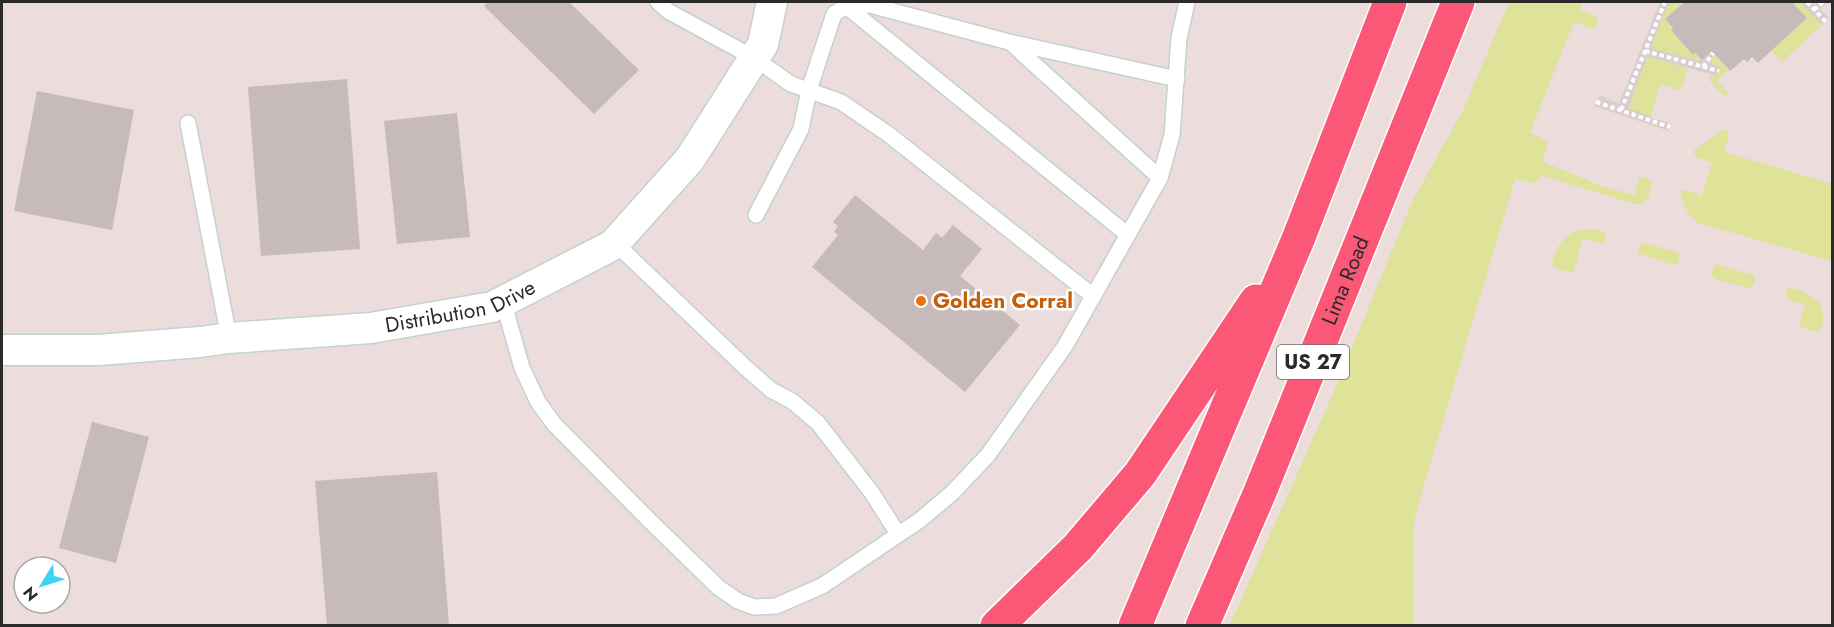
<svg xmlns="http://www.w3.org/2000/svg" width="1834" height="627" viewBox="0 0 1834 627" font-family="Jost,sans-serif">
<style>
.green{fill:#dfe299}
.plaza{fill:#d8cece}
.building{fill:#c7baba}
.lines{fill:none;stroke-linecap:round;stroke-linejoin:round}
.lane-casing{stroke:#c4d1d3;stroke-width:18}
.street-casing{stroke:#c4d1d3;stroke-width:33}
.highway-casing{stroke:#fff;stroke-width:36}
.path{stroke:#fff;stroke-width:4;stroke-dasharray:4.5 3;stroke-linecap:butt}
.lane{stroke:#fff;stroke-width:15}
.street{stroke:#fff;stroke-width:30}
.highway{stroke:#fb5776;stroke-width:33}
.food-dot{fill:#e8710a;stroke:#fff;stroke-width:2}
.labels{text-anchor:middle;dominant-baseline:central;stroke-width:5;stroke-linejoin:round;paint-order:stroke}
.shield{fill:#fff;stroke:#6a6a6a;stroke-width:1.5}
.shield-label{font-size:20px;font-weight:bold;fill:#2a2a2a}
.street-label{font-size:21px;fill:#2a2a2a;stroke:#fff}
.food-label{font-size:21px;font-weight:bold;fill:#c56008;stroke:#fff;text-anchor:start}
</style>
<rect width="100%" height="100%" fill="#ecdcdc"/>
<g class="green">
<path d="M1509,2H1583L1580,10L1595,16L1598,21L1593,29L1574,22L1530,132L1548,142L1543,162L1602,186L1634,195L1640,177H1646L1651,183L1649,196L1641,204H1635L1540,175L1539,180L1534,183L1515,179L1416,512L1413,530V625H1230L1335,389L1411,204L1464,108Z"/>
<path d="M1669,2H1685L1665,20L1693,54L1695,53L1700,59L1699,61L1653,49L1652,44Z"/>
<path d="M1792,2H1800L1822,25L1782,62L1771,50L1807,18Z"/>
<path d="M1714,54L1728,70L1717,80L1729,94L1724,96L1709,80L1711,75L1717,76L1720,66L1712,64L1711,61Z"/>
<path d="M1649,57L1688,68L1683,85L1679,90L1660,84L1651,116L1630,110L1628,106L1646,60Z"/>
<path d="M1722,130H1727L1729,135L1724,152L1832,184V261L1698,223L1688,213L1680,194L1682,191L1687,190L1702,196L1712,162L1697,158L1693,151Z"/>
<path d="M1585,229L1600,230L1605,233L1606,239L1602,243L1583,239L1573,273L1554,268L1552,262C1557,244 1566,233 1585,229Z"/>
<path d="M1646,243L1678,253L1680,255L1677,264L1674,265L1640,254L1638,252L1640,245Z"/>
<path d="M1716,264L1752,275L1755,278L1754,285L1749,288L1714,279L1711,274L1714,266Z"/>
<path d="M1791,288C1813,292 1832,307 1819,331H1810L1799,326L1805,305L1787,300L1786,290Z"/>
</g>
<g class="plaza">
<path d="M1660,2H1669L1652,44L1653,49L1698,61L1712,51L1714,54L1711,61L1712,64L1720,66L1717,76L1649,57L1647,58L1628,108L1651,116V118L1667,122L1669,124V131L1594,106L1600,95L1619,104Z"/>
<path d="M1800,2H1812L1814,4L1817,2H1828L1820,9L1829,18L1822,25Z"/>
</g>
<g class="building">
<path d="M488,2H569L639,70L594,114L484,6Z"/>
<path d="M1685,2H1792L1807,18L1758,63L1752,57L1747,62L1744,59L1730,71L1712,51L1702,60L1695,53L1693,55L1671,30L1673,28L1665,19Z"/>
<path d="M347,79L360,249L261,256L248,87Z"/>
<path d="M37,91L134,110L112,230L14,211Z"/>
<path d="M457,113L470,237L397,244L384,121Z"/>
<path d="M855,195L923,250L936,233L942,238L953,225L982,249L960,276L1020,325L965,392L812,267L838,235L834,232L838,226L833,222Z"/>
<path d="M92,422L149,437L116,563L59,548Z"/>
<path d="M437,472L449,626H327L315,481Z"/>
</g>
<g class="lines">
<defs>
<g id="lane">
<path d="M658,2L668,11L754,58L791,84L841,102L888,134L1093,296"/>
<path d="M846,6L1128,235"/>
<path d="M1011,43L1160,178"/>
<path d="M188,123L229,338"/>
<path d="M756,215L801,129L809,90L834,14L846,6L870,5L1009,42L1177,79"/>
<path d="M615,243L746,368L771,390L792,401L818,423L872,493L898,534"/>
<path d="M503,301L522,368L538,402L554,424L651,522L719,588L738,601L754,607L776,606L822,586L920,520L952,493L988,455L1065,346L1160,178L1172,135L1179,38L1187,2"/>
</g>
<g id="street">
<path id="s1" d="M2,350H99L200,342L229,338L371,328L492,307L613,245L690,159L763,44L772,2"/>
</g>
<g id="highway">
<path d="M997,626L1078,547L1140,474L1256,301"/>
<path d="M1135,626L1299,237L1390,2"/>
<path id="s2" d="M1202,626L1260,492L1458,2"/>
</g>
</defs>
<use href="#lane" class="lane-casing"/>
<use href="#street" class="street-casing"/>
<use href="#highway" class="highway-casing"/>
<g class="path">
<path d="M1807,2L1826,22"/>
<path d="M1814,10L1823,2"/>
<path d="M1645,51L1719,71"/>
<path d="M1703,67L1713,53"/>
<path d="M1596,102L1670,127"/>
<path d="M1621,110L1665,2"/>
</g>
<use href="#lane" class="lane"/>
<use href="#street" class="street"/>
<use href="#highway" class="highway"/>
</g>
<circle class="food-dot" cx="921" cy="301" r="6"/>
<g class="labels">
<rect class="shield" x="1277" y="345" width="72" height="34" rx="4.5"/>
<g class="shield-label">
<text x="1313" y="362">US 27</text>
</g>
<g class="street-label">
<text stroke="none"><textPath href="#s2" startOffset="374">Lima Road</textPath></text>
<text stroke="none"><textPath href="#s1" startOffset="462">Distribution Drive</textPath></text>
</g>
<g class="food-label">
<text x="933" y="301">Golden Corral</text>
</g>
</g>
<rect width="1834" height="627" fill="none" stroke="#2a2a2a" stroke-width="6"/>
<g transform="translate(42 585) rotate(232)"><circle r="28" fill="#ffffff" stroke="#aaaaaa" stroke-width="1.5"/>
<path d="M0-4.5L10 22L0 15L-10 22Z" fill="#3dd3f7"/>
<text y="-9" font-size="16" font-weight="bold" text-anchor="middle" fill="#2a2a2a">N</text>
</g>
</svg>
